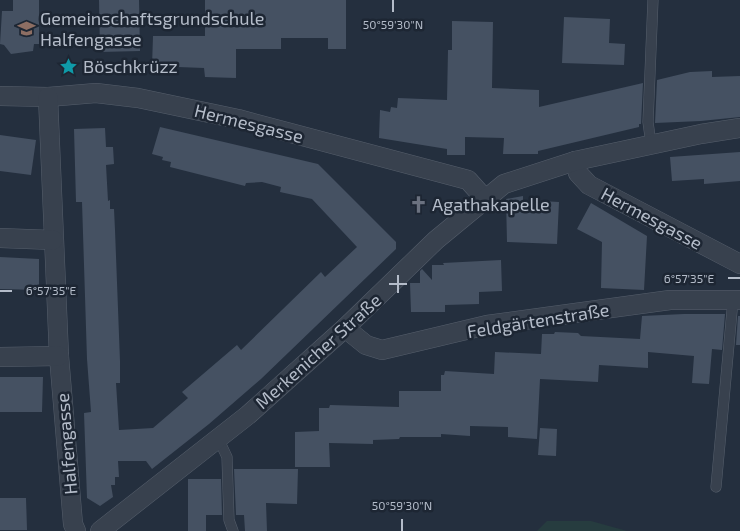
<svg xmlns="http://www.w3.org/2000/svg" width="740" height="531" viewBox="0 0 740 531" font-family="'Exo 2',sans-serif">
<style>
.green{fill:#263c3f}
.building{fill:#455162}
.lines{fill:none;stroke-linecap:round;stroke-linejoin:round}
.service-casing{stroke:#565f6c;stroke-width:11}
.minor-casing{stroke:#565f6c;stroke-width:20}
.service{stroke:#38414e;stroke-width:10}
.minor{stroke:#38414e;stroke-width:19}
.ticks{fill:none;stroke:#b4bcc9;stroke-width:2}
.labels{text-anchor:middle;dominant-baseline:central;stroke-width:5;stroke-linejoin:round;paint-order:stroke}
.poi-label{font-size:18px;fill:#b4bcc9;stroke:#1d2633;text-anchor:start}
.street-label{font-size:18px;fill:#b4bcc9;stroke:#1d2633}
.ticks-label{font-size:12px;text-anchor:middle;fill:#b4bcc9;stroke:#1d2633;stroke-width:5;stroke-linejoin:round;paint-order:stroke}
</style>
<rect width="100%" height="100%" fill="#242f3e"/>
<path class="green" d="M547,521H591L627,531H537Z"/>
<g class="building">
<path d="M13,0H39V44H34L33,51L11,54L4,45L0,44L2,11H13Z"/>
<path d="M99,0H139L140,51L100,52Z"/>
<path d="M205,0H346V49H328V38H281V49H236V78L205,77L204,68L152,66L153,36H205Z"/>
<path d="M564,17L610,19L609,43L625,44L624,65L562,63Z"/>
<path d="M452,21L493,22L492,88L539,90V107L643,83L641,124H639V127L538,151V154H503L504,138L465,137V155H447V149L379,138L380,110L390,112L391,107L397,108L398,98L447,100L448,50H452Z"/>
<path d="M712,71V77L740,76V117L701,121L655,123L657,80L690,72Z"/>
<path d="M160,127L318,164L396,242V249L261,379L209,424L152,469L146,461H118L119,477H115V485H111L113,497L100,506L87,498L84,413L91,412L87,359L82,202H76L74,129L105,128L106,147H113L114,164L106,165L108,201L110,200V209H114L115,230L120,361V383H116L119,430L153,428L188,398L182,392L237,345L241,350L321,272L325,277L357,247L312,199L280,192L281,187L262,182L246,183L245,186L170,167L171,162L162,160L163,157L152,154Z"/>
<path d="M0,135L36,140L31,175L0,171Z"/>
<path d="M740,152V181L704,184V179L672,181L670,157Z"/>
<path d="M523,196V200L559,202L557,244L507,242L506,199Z"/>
<path d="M591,203L647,236L644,290L601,288L602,242L577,229Z"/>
<path d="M0,257L39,259V290L0,289Z"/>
<path d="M501,260L502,291L479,292V304L445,305V312H411L410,283H420V271L422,269L432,280V265H444L443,263Z"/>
<path d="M684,314H725L722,350L712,349L709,384L692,383L694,356L648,352V368L599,365L598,382L540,379L537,439L508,437V427L470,426V436L441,434V437H400L399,439L373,440V444L329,443L330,467H295V432L319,431V408H329L330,405L399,407V391H441V375H444L445,371L494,374L495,352L541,354L542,334H554L555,332L578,333L581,336L640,339L642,316Z"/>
<path d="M738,316H740V345H736Z"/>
<path d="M0,377H43L42,412H0Z"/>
<path d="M540,428L557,429L556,456L538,455Z"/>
<path d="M234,469H298L297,504L266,503L267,531H245L244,515H236Z"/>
<path d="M188,479H221L222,515H206V531H188Z"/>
<path d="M0,498H26L27,530H0Z"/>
</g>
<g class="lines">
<defs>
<g id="service">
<path d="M651,144L648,122L653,0"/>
<path d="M218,438L227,457L229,520L233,531"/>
<path d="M716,487L733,300"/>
</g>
<g id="minor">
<path d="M0,96L48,97L96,93L138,98L238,119L468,180L485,199"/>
<path d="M48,97L59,356L73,524L76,531"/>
<path d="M575,161L578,173L589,185L740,264"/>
<path d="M0,238L53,240"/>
<path d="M345,328L366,345L382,350L487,325L670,300H740"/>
<path d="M0,357L59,356"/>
<path d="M100,531L248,415L345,328L436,240L504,184L575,161L701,134L740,128"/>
</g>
</defs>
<use href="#service" class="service-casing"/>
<use href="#minor" class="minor-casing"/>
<use href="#service" class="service"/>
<use href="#minor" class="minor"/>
</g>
<path class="ticks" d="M393,0V12M398,275V293M728,278H740M389,284H407M0,291H12M402,519V531"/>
<defs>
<symbol id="school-bare" viewBox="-9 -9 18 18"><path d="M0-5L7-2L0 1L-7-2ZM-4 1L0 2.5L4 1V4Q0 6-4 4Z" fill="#8d6e63" stroke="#1d2633" stroke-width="2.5" paint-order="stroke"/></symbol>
<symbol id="sight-bare" viewBox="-9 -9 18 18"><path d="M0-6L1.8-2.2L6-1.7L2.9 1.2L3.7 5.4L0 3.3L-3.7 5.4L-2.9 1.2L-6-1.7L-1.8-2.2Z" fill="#0f9aa8" stroke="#1d2633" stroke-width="2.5" paint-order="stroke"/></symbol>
<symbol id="church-bare" viewBox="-9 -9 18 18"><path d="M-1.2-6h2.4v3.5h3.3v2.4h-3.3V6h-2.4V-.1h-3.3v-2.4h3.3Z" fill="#6b7280" stroke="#1d2633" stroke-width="2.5" paint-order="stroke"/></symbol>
</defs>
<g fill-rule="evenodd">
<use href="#school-bare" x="14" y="16" width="25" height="25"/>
<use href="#sight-bare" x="56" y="54" width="25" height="25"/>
<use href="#church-bare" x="406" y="192" width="25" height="25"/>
</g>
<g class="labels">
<g class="poi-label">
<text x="40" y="18">Gemeinschaftsgrundschule<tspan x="40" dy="21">Halfengasse</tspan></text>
<text x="83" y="66">Böschkrüzz</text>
<text x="432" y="204">Agathakapelle</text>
</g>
<g class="street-label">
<text transform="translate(249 123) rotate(14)">Hermesgasse</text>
<text transform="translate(652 218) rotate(28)">Hermesgasse</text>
<text transform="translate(538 320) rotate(-9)">Feldgärtenstraße</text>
<text transform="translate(318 351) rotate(-42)">Merkenicher Straße</text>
<text transform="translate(66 444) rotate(-95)">Halfengasse</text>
</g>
</g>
<g class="ticks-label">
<text x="393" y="29">50°59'30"N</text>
<text x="689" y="283">6°57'35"E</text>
<text x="51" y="295">6°57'35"E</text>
<text x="402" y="510">50°59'30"N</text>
</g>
</svg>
